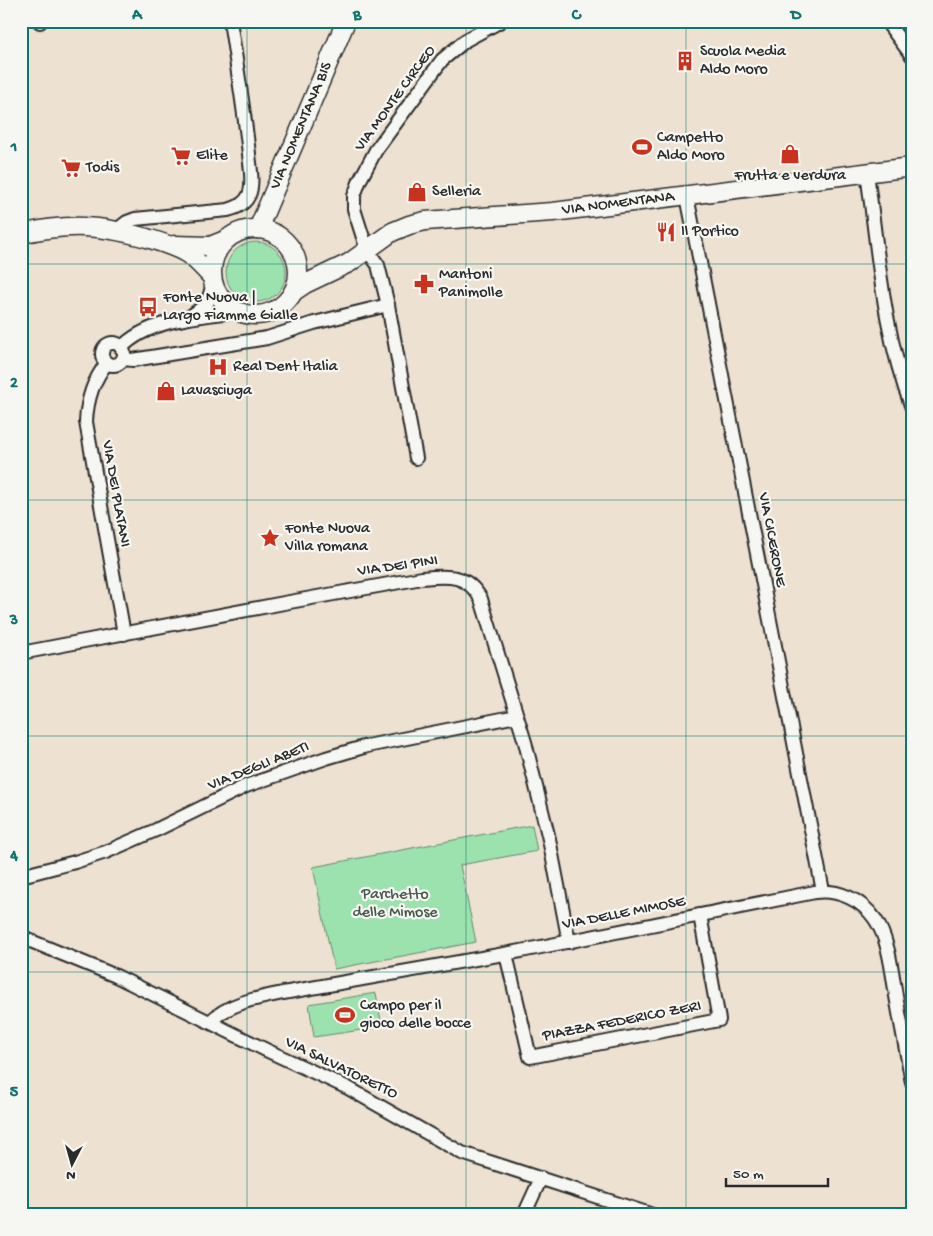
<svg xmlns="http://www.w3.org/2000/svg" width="933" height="1236" viewBox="0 0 933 1236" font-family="'Gochi Hand',sans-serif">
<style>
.green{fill:#9ce2ae;stroke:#64866c}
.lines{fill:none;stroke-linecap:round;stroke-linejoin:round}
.street-casing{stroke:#2b2b2b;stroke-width:16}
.secondary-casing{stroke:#2b2b2b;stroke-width:21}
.street{stroke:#f6f6f2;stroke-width:12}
.secondary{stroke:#f6f6f2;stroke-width:18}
.grid{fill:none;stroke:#0f766e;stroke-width:1;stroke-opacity:0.55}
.labels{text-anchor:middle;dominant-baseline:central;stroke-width:4.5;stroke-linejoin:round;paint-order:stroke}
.poi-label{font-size:16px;fill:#2b2b2b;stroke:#f6f6f2;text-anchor:start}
.street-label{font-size:16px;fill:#2b2b2b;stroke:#f6f6f2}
.park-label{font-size:16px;fill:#47594c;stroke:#f6f6f2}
.neatline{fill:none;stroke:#0f766e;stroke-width:2}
.grid-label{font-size:16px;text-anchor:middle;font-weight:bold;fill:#0f766e}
</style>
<rect width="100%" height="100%" fill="#ede2d2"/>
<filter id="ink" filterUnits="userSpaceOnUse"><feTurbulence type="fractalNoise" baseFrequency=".02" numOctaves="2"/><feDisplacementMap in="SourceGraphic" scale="10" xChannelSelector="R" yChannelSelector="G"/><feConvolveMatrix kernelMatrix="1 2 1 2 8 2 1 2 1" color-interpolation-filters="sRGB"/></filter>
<g filter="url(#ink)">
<g class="green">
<circle cx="256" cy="272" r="30"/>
<path d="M532,825L537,851L460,865L476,942L334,969L313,867Z"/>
<path d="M376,993L382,1027L314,1037L309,1004Z"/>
</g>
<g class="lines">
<defs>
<g id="street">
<path d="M39,21L40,22"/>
<path d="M886,21L912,56"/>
<path d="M867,173C878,251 883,333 912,408"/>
<path d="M687,196L823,891"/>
<path d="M117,230L127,222L135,219L228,210C236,208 245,204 249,195C254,183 250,166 249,154C244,109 237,65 230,21"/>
<path d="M191,316L207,304L213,284"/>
<circle cx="113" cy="354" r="11"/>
<path d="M121,348C150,318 200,317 238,311"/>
<path d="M123,359L133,360L267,338L314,323L388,305"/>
<path d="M107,363C93,380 87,400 86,422L124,634"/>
<path d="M416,458L388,305L378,265L367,250L354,209V196L360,180L376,150L442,60L466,40L501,21"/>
<path d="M21,653L284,603L422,578C449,575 467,574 481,599L525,742L549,839L569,942"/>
<path d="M21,876L75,862L106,852L156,830L246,786L326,758L367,746L517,716"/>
<path d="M21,937L116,976L266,1050L348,1088L462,1153L653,1215"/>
<path d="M506,954L530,1057L719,1020L700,915"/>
<path d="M210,1022C228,1003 258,998 283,993L521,951L815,892C838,889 862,900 875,919C889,939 892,972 896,996C901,1025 907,1054 912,1083"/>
<path d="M524,1215L541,1178"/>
</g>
<g id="secondary">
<path id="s1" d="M258,229L346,21"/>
<circle cx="255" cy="272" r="43"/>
<path d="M21,234C69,223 100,225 147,238C160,242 174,246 186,253C196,259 204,269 212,277"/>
<path d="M174,245L210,246L225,240"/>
<path id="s2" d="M293,292L305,284L349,263L392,232L409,225L425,221L553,212L912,167"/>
</g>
</defs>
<use href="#street" class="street-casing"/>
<use href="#secondary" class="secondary-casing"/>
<use href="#street" class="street"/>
<use href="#secondary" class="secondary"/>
</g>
</g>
<path class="grid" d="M247,21V1215M466,21V1215M686,21V1215M21,264H912M21,500H912M21,736H912M21,972H912"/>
<defs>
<symbol id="building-bare" viewBox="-9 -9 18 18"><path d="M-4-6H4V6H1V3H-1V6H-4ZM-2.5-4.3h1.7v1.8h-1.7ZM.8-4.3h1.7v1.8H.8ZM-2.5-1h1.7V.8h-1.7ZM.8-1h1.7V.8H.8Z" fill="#c8321e" stroke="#f6f6f2" stroke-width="2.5" paint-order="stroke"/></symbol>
<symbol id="stadium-bare" viewBox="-9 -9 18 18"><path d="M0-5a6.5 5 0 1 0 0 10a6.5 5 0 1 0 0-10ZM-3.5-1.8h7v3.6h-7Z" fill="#c8321e" stroke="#f6f6f2" stroke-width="2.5" paint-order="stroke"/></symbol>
<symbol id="shop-bare" viewBox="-9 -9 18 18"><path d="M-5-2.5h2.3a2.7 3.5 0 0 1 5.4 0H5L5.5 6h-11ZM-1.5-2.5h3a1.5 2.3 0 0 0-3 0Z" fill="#c8321e" stroke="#f6f6f2" stroke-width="2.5" paint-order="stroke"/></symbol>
<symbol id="supermarket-bare" viewBox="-9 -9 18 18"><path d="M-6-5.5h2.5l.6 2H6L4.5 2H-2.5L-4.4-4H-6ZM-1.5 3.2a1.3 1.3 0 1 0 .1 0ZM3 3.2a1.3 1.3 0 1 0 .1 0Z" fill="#c8321e" stroke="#f6f6f2" stroke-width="2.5" paint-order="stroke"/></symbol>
<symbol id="restaurant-bare" viewBox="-9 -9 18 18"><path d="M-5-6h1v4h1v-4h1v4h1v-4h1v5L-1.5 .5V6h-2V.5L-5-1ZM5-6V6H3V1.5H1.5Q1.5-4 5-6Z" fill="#c8321e" stroke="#f6f6f2" stroke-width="2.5" paint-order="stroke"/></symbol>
<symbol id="pharmacy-bare" viewBox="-9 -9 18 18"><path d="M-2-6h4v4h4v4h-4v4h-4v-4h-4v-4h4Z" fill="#c8321e" stroke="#f6f6f2" stroke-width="2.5" paint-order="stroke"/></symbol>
<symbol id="bus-bare" viewBox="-9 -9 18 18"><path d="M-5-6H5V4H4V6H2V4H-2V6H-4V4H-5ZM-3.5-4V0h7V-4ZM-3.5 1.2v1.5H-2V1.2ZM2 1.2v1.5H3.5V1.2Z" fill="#c8321e" stroke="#f6f6f2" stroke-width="2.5" paint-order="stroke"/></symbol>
<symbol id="hospital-bare" viewBox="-9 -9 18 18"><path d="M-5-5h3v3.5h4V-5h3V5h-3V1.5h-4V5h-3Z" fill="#c8321e" stroke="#f6f6f2" stroke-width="2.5" paint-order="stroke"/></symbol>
<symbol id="sight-bare" viewBox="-9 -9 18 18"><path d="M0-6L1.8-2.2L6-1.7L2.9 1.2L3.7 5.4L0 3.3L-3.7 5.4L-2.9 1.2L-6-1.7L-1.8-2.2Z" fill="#c8321e" stroke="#f6f6f2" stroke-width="2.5" paint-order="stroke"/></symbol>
</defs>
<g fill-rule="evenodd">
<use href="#building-bare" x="671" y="47" width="28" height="28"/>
<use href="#stadium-bare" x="628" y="133" width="28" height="28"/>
<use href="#shop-bare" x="776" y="140" width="28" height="28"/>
<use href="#supermarket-bare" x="167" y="142" width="28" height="28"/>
<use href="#supermarket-bare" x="57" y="154" width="28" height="28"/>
<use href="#shop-bare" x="403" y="178" width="28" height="28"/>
<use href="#restaurant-bare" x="652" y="218" width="28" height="28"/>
<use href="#pharmacy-bare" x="410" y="270" width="28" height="28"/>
<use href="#bus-bare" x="134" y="293" width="28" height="28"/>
<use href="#hospital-bare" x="204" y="353" width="28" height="28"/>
<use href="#shop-bare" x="152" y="377" width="28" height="28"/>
<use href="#sight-bare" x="256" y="524" width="28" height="28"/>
<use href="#stadium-bare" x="331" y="1001" width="28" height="28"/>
</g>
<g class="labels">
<g class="poi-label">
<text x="700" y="52">Scuola Media<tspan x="700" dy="18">Aldo Moro</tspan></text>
<text x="657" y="138">Campetto<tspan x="657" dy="18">Aldo Moro</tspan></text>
<text x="196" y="156">Elite</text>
<text x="86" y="168">Todis</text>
<text x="790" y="176" text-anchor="middle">Frutta e verdura</text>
<text x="432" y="192">Selleria</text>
<text x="681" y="232">Il Portico</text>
<text x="439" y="275">Mantoni<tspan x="439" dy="18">Panimolle</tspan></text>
<text x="163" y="298">Fonte Nuova |<tspan x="163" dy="18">Largo Fiamme Gialle</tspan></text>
<text x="233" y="367">Real Dent Italia</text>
<text x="181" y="391">Lavasciuga</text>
<text x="285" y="529">Fonte Nuova<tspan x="285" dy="18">Villa romana</tspan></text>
<text x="360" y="1006">Campo per il<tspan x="360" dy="18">gioco delle bocce</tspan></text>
</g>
<g class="street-label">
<text transform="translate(396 99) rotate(-54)">VIA MONTE CIRCEO</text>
<text stroke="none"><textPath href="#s1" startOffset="112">VIA NOMENTANA BIS</textPath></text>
<text stroke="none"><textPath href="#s2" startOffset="345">VIA NOMENTANA</textPath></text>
<text transform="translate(115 494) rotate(80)">VIA DEI PLATANI</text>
<text transform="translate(771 540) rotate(79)">VIA CICERONE</text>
<text transform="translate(398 567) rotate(-8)">VIA DEI PINI</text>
<text transform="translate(259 767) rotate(-22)">VIA DEGLI ABETI</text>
<text transform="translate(624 914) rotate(-11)">VIA DELLE MIMOSE</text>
<text transform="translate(622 1022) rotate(-11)">PIAZZA FEDERICO ZERI</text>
<text transform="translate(341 1069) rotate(26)">VIA SALVATORETTO</text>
</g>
<g class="park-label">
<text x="395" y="895">Parchetto<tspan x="395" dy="18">delle Mimose</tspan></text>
</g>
</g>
<rect width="933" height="1236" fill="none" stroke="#f6f6f2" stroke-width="55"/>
<g transform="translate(72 1164) rotate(186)" stroke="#f6f6f2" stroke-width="4" paint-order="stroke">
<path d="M0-4L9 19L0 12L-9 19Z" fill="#2b2b2b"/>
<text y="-8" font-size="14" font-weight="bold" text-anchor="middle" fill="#2b2b2b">N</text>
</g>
<path d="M726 1178v8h102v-8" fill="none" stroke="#2b2b2b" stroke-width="2.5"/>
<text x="733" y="1178" font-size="15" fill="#2b2b2b" stroke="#f6f6f2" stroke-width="4" paint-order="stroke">50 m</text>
<rect x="28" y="28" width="878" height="1180" class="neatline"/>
<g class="grid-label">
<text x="137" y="19">A</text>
<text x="357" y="19">B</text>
<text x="576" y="19">C</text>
<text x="796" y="19">D</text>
<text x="14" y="151">1</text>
<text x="14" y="387">2</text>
<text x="14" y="624">3</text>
<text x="14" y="860">4</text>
<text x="14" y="1096">5</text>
</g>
</svg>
